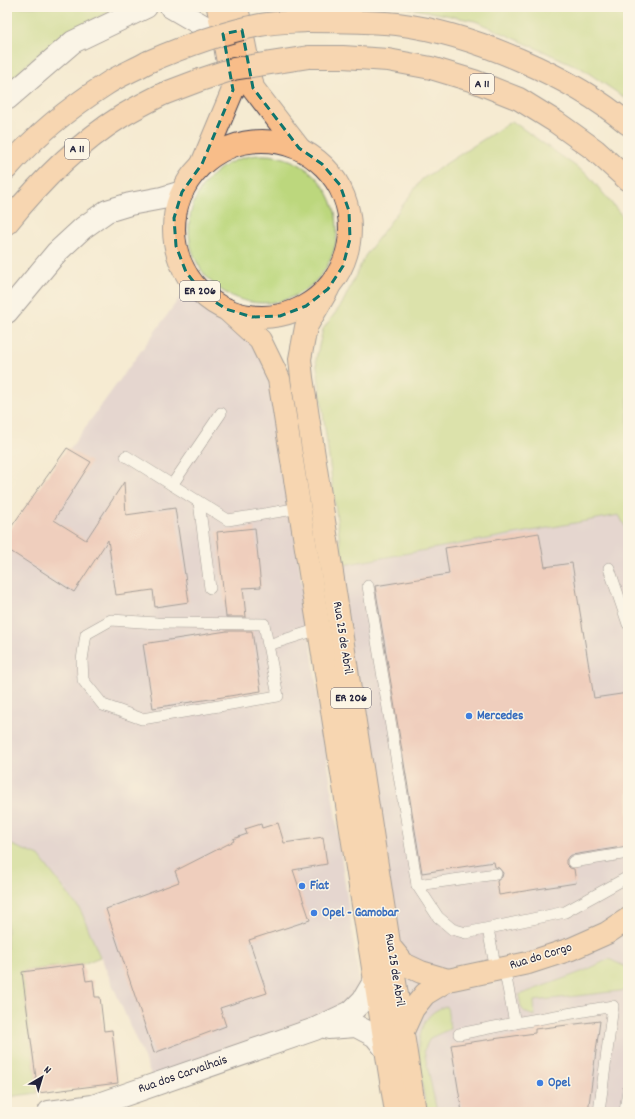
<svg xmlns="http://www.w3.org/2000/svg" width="635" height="1119" viewBox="0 0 635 1119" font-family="Dekko,sans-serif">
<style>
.industrial{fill:#d0bdcc}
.green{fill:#bcd77d;stroke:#6f7c5c}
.building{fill:#e7aca4}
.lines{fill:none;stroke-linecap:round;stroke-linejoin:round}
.lane-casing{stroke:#424052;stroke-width:12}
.street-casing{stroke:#424052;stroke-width:24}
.primary-casing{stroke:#424052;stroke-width:24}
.highway-casing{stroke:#424052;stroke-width:24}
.lane{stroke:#fff;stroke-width:11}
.street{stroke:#fff;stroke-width:22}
.primary{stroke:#f8bd89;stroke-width:22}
.highway{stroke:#f8bd89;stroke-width:22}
.highway-bridge-casing{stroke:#424052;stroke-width:24;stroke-linecap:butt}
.highway-bridge{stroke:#f8bd89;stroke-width:22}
.marked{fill:none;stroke:#0f766e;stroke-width:3;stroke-dasharray:8 5;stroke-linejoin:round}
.shop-dot{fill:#3f7fe0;stroke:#fcf5e5;stroke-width:1.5}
.labels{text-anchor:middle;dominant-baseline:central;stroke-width:3;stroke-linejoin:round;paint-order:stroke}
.shield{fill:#fcf5e5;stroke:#63616e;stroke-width:1}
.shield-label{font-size:12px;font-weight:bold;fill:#22223b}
.street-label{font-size:13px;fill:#22223b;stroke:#fcf5e5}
.shop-label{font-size:13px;font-weight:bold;fill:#366cbe;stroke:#fcf5e5;text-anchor:start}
</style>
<rect width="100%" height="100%" fill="#fcf5e5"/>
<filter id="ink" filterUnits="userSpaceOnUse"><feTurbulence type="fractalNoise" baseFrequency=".025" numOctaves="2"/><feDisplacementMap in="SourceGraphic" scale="8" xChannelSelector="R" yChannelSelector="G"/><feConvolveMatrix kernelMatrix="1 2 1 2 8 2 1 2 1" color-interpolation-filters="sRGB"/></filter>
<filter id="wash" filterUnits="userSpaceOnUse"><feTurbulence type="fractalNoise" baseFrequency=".012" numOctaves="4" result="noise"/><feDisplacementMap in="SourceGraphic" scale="16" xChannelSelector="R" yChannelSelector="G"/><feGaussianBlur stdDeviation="0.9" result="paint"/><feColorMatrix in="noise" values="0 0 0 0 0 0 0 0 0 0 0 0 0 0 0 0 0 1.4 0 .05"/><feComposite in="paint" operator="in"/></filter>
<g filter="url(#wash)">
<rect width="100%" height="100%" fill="#f5ebd2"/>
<g class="industrial">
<path d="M186,289L224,318L254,343L273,383L364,1015L157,1089L81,911L7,843V535Z"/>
<path d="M619,515L628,532V1112H415L334,566Z"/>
</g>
<g class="green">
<path d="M7,7H121L68,31L26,65L7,86Z"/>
<path d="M406,7H628V100L581,68L475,21Z"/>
<path d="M512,121L588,175L628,223V532L619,515L343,565L316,359L323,329L342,304L365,256L422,179Z"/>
<circle cx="263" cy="229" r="74"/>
<path d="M7,843L39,856L81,911L100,957L83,964L22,971L38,1093L7,1097Z"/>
<path d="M609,959L628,968V990L534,1001L535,1016C521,1012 521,1009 519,995L584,971Z"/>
<path d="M447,1006L450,1029L430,1038L424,1050L437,1112H427C422,1080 403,1017 447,1006Z"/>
</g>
<g id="blocks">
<g class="building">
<path d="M67,448L91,462L54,520L86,540L124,482L126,515L175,508L189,602L155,607L153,590L116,595L108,540L74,592L7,549V533Z"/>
<path d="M255,528L261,587L243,588L246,617H226L217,532Z"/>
<path d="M539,533L545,567L572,563L594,698L628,693V846L572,855L569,856L566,860V864L570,868L574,869L576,883L499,895L497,881L502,877L503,873L499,868L495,867L494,862L422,873L375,586L449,574L445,548Z"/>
<path d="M227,631H252L261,691L153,708L143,644Z"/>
<path d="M278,823L284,843L323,837L327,864L293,870L310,920L249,940L267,993L220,1008L226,1026L154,1053L106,909L179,882L175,871L234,841L233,839L247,834L245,829L261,824L262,828Z"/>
<path d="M83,964L86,981L93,980L95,997H100L104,1031L112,1030L118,1083L38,1093L22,972Z"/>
<path d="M600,1021L588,1112H462L451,1045L535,1033V1029Z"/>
</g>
</g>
</g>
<g filter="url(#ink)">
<use href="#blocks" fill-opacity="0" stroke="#424052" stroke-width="1"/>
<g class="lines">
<defs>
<g id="lane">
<path d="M126,456L228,520L300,508"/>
<path d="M172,485L221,413"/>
<path d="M199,502L210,588"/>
<path d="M609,568L628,624"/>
<path d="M368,586L417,885L438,917L452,929L466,933L565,912L628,877"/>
<path d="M268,645L264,624L157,623L111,620L86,634L82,660L83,680L103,705L142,719L278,696L268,645L319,629"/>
<path d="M573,862L628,853"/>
<path d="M417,885L496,874"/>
<path d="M488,929L496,970"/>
<path d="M504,968L515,1023"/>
<path d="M459,1034L515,1023L613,1006L599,1112"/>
<path d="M625,1112L628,1090"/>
</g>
<g id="street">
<path d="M171,7L224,38"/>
<path d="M7,99L73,42L146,7"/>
<path d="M7,312L57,252L83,228L107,211L130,204L162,198L182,192"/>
<path d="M328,1028L356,1026L375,1036L387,1051"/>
<path d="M49,1112L93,1106L315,1029L351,1012L363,1000L376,978"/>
</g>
<g id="primary">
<path d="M237,7L253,88L299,148"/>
<circle cx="262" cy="229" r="88"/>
<path d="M202,164L233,90L218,7"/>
<path d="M328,289L306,327L300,359L302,378L415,1112"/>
<path d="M226,309L260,340L279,379L396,1112"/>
<path d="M390,947L404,964L421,972L448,980"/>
<path d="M403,1031L413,1009L425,994L448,980L528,963L571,949L607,933L628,919"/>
</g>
<g id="highway">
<path d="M306,21C336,21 367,21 397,24C470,33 572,76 628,124"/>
<path d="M309,57H343L388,60L431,68L474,81L519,99L556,122L595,150L628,180"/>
<path d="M7,168C35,136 69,108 105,85C118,76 134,70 148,62"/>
<path d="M7,223C40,182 77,144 122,116C135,108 149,101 163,94"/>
</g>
</defs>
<use href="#lane" class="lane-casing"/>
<use href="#street" class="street-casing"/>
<use href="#primary" class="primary-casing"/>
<use href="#highway" class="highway-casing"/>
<use href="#lane" class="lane"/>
<use href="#street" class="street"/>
<use href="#primary" class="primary"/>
<use href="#highway" class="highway"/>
<defs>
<g id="highway-bridge">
<path d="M148,62C185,46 220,33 260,25C275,22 291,22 306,21"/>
<path d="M163,94L200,80L233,69L309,57"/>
</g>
</defs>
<use href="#highway-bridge" class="highway-bridge-casing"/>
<use href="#highway-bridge" class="highway-bridge"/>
</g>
</g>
<path d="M0 0H635V1119H0ZM242,30L253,88L299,148L322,164L340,185L349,211L350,239L343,266L328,289L306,306L280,316L252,317L226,309L203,294L186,272L176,246L174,218L182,192L202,164L233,90L223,34Z" fill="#f5ebd2" fill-opacity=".55" fill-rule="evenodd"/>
<path class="marked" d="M242,30L253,88L299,148L322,164L340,185L349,211L350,239L343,266L328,289L306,306L280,316L252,317L226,309L203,294L186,272L176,246L174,218L182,192L202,164L233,90L223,34Z"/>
<g class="shop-dot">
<circle cx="469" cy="716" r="4"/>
<circle cx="302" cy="886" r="4"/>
<circle cx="314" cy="913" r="4"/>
<circle cx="540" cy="1083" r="4"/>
</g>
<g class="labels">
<g class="shield">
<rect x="470" y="74" width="24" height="20" rx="3"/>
<rect x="65" y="139" width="24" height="20" rx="3"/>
<rect x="180" y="281" width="40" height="20" rx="3"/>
<rect x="331" y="688" width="40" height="20" rx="3"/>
</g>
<g class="shield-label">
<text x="482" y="84">A 11</text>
<text x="77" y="149">A 11</text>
<text x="200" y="291">ER 206</text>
<text x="351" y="698">ER 206</text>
</g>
<g class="street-label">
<text transform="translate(342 638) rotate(81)">Rua 25 de Abril</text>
<text transform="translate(541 957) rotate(-17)">Rua do Corgo</text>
<text transform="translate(394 970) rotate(81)">Rua 25 de Abril</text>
<text transform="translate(183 1075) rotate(-19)">Rua dos Carvalhais</text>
</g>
<g class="shop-label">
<text x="477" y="716">Mercedes</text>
<text x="310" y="886">Fiat</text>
<text x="322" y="913">Opel - Gamobar</text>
<text x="548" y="1083">Opel</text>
</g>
</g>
<rect width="635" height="1119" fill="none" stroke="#fcf5e5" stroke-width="24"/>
<g transform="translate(42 1077) rotate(38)" stroke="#fcf5e5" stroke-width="3" paint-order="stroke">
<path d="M0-3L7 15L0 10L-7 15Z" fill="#22223b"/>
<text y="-6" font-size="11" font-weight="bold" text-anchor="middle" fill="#22223b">N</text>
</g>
</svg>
